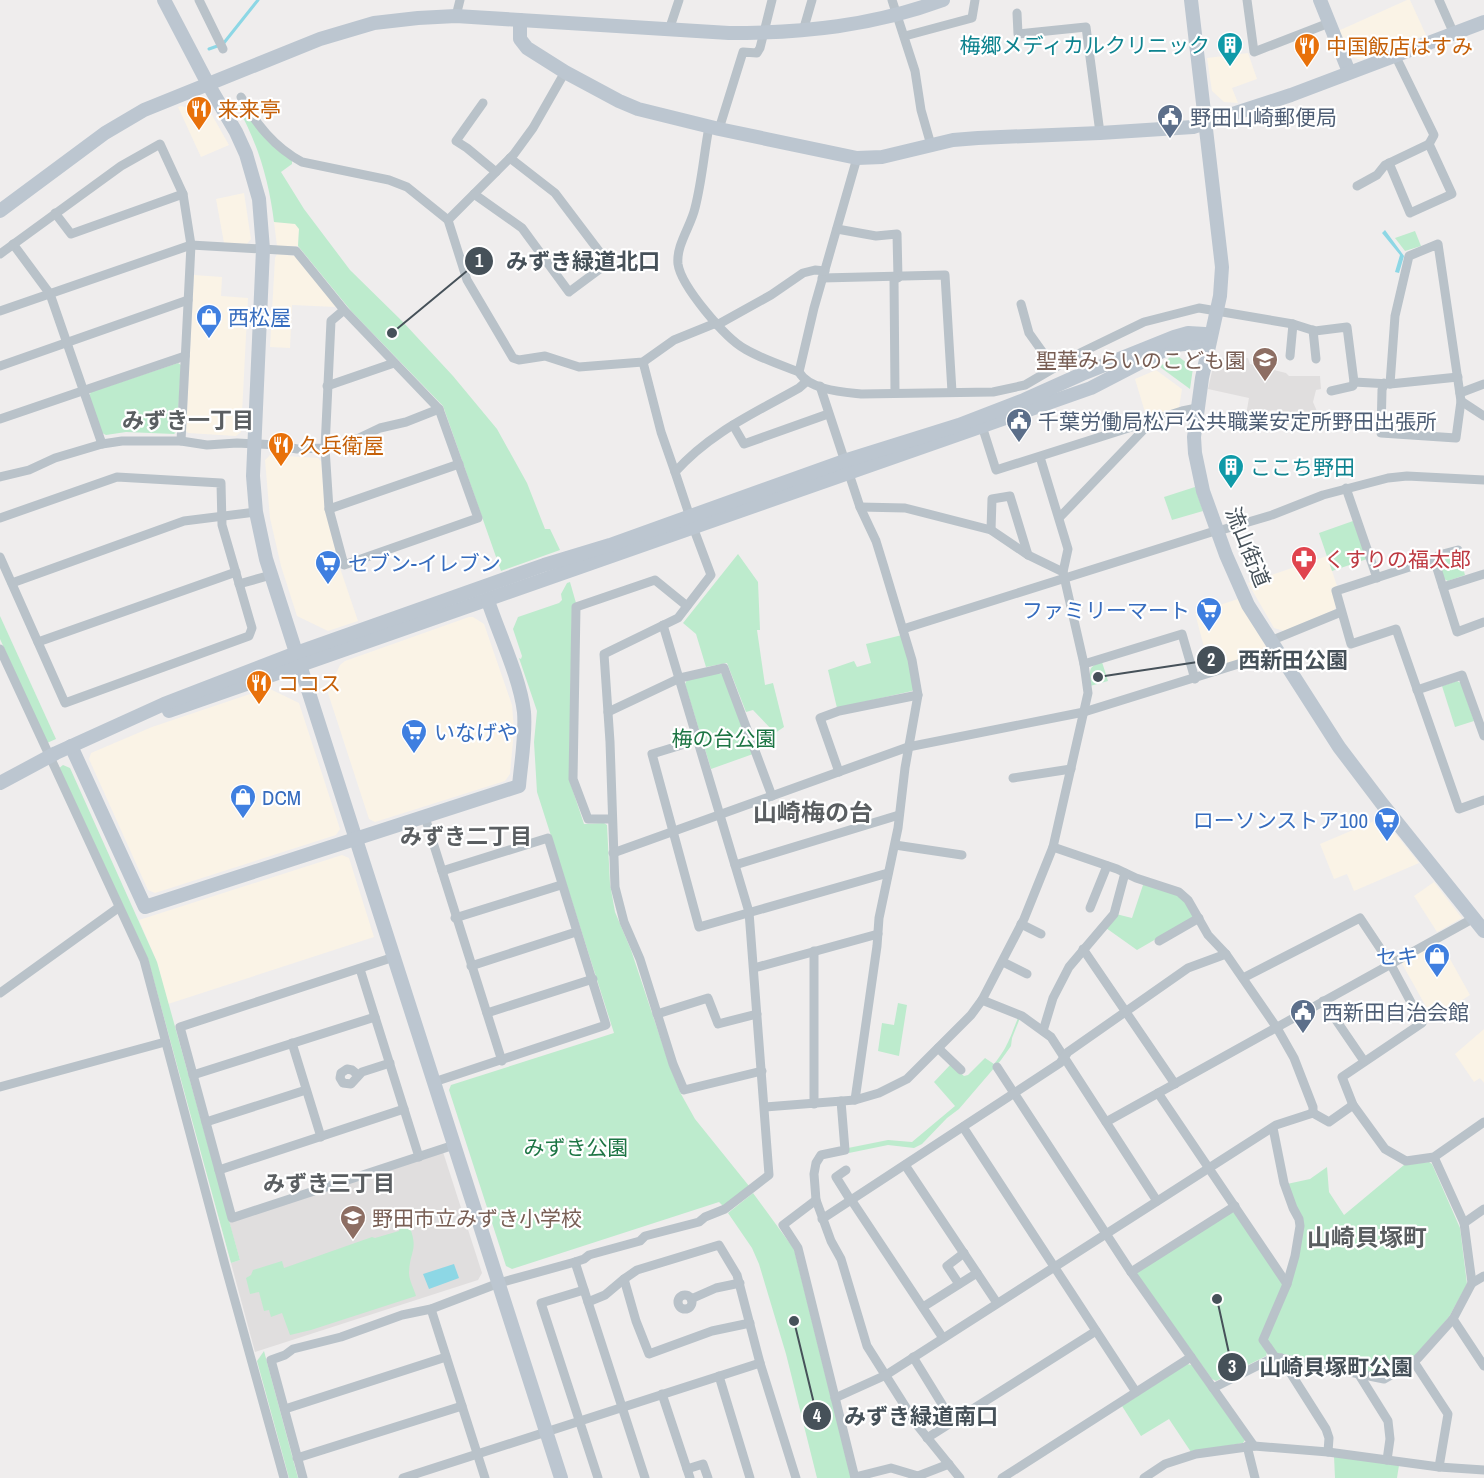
<svg xmlns="http://www.w3.org/2000/svg" width="1484" height="1478" viewBox="0 0 1484 1478" font-family="'Archivo Narrow','Noto Sans JP',sans-serif">
<style>
.commercial{fill:#faf3e6}
.education{fill:#e0dede}
.green{fill:#bdebcd}
.water{fill:#8dd7e5}
.lines{fill:none;stroke-linecap:round;stroke-linejoin:round}
.stream{stroke:#8dd7e5;stroke-width:3}
.street{stroke:#b9c2c9;stroke-width:9}
.secondary{stroke:#bcc6d0;stroke-width:14}
.labels{text-anchor:middle;dominant-baseline:central;stroke-width:4.5;stroke-linejoin:round;paint-order:stroke}
.culture-label{font-size:21px;fill:#0d838f;stroke:#fff;text-anchor:end}
.food-label{font-size:21px;fill:#c56008;stroke:#fff;text-anchor:start}
.service-label{font-size:21px;fill:#4e5e75;stroke:#fff;text-anchor:start}
.shop-label{font-size:21px;fill:#366cbe;stroke:#fff;text-anchor:start}
.education-label{font-size:21px;fill:#785e54;stroke:#fff;text-anchor:end}
.street-label{font-size:21px;fill:#465159;stroke:#fff}
.health-label{font-size:21px;fill:#be3a42;stroke:#fff;text-anchor:start}
.park-label{font-size:21px;fill:#1d7544;stroke:#fff}
.neighbourhood-label{font-size:22px;font-weight:bold;fill:#5a5e61;stroke:#fff}
.quarter-label{font-size:24px;font-weight:bold;fill:#5a5e61;stroke:#fff}
.leader{fill:none;stroke:#465159;stroke-width:2}
.callout-dot{fill:#465159;stroke:#fff;stroke-width:2}
.mark-label{font-size:18px;text-anchor:middle;font-weight:bold;fill:#fff}
.callout-label{font-size:22px;text-anchor:middle;font-weight:bold;fill:#465159;stroke:#fff;stroke-width:4.5;stroke-linejoin:round;paint-order:stroke}
</style>
<rect width="100%" height="100%" fill="#efeded"/>
<g class="commercial">
<path d="M1407,0H1410L1426,35L1361,60L1348,56L1338,31Z"/>
<path d="M1248,53L1257,79L1232,88L1238,103L1224,102L1212,91L1207,58Z"/>
<path d="M181,106L212,115L229,145L201,157L178,107Z"/>
<path d="M244,193L251,239L247,244L224,243L216,199Z"/>
<path d="M274,222L295,223L299,229L298,246H277Z"/>
<path d="M277,254L295,256L336,307L292,305L290,348L270,347L275,258Z"/>
<path d="M194,275L222,277L221,296L248,298L241,432L236,436L188,433L186,431Z"/>
<path d="M1156,370L1182,389L1179,408L1147,419L1135,379Z"/>
<path d="M270,455L318,458L321,461L325,510L341,571L358,621L328,631L297,616L281,566L270,518L265,460Z"/>
<path d="M1327,556L1337,586L1331,588L1336,606L1334,610L1284,631L1274,628L1248,583Z"/>
<path d="M1238,599L1266,647L1264,652L1210,670L1195,613Z"/>
<path d="M469,617H473L484,624L512,705L514,730L510,774L505,781L375,822L369,819L328,693L330,686L340,665L345,661Z"/>
<path d="M268,688L299,703L340,829L336,835L155,893L148,890L89,759L91,753L152,727Z"/>
<path d="M1379,813L1419,863L1354,891L1347,874L1334,879L1320,844L1379,819L1377,814Z"/>
<path d="M342,855L349,858L374,937L168,1004L157,962L139,920Z"/>
<path d="M1434,882L1462,918L1437,932L1414,896Z"/>
<path d="M1440,941L1470,995L1433,1019L1401,962Z"/>
<path d="M1484,1029V1083L1480,1078L1474,1082L1455,1054Z"/>
</g>
<g class="education">
<path d="M1215,358H1248L1250,364L1286,373L1289,376H1320L1321,389L1316,390L1313,402L1319,416L1308,417L1273,410L1246,415L1249,398L1208,389Z"/>
<path d="M443,1152L482,1273L478,1280L255,1352L231,1263L240,1260L229,1222Z"/>
</g>
<g class="green">
<path d="M240,101L292,159V164L281,172L304,209L350,270L403,322L453,376L497,429L527,483L545,529H550L560,550L501,571L443,406L352,312L298,246L299,229L295,224L274,222C269,181 258,144 238,108Z"/>
<path d="M1415,231L1421,246L1405,251L1395,238Z"/>
<path d="M1174,353L1193,368L1190,389L1160,367Z"/>
<path d="M178,363L181,365L177,431L174,434L126,432L106,435L102,433L89,396L91,392Z"/>
<path d="M1195,487L1203,511L1172,520L1164,497Z"/>
<path d="M1353,521L1367,559L1332,571L1319,533Z"/>
<path d="M1458,551L1465,575L1448,581L1444,579L1439,561L1440,557Z"/>
<path d="M738,554L758,582L760,630H757L765,685L773,683L784,727L775,733L753,710L746,712L727,663L706,667L696,634L683,623Z"/>
<path d="M570,582L576,603L572,605L569,779L584,824L604,823L607,825L610,884L615,912L631,950L670,1067L681,1094L695,1119L749,1186L723,1206L719,1202L512,1269L506,1266L449,1090L451,1085L614,1033L537,792L534,742L537,711L519,658L521,659L522,656L513,629L518,617L559,603L562,600L561,594L567,583Z"/>
<path d="M0,616L56,739L47,743L0,639Z"/>
<path d="M902,635L915,688L912,691L837,708L828,670L854,661L857,667L871,663L866,644Z"/>
<path d="M1102,662L1108,681L1090,686C1091,671 1086,667 1102,662Z"/>
<path d="M719,673L723,675L753,754L711,769L685,684L687,680Z"/>
<path d="M1457,681L1461,683L1474,721L1455,727L1442,686Z"/>
<path d="M63,765L70,768L157,962L240,1260L231,1263L148,959L65,780L58,769Z"/>
<path d="M1144,882L1181,894L1194,917L1137,950L1106,928L1116,914L1132,918Z"/>
<path d="M898,1003L907,1005L899,1056L878,1051L882,1023L894,1025Z"/>
<path d="M1018,1018H1020L1012,1038L1011,1046L1001,1060L959,1109L947,1118L922,1144L914,1148L888,1145L849,1153L848,1148L888,1140L912,1142L955,1106L934,1082L951,1064L964,1076L968,1075L985,1058L994,1064C1008,1047 1010,1037 1018,1018Z"/>
<path d="M1429,1162L1432,1164L1460,1228L1467,1284L1449,1317L1412,1359L1382,1374L1277,1353L1267,1342V1337L1303,1227L1287,1184L1310,1179L1327,1167L1329,1192L1344,1215L1404,1165Z"/>
<path d="M753,1193L794,1249L851,1478H817L786,1354L759,1264L752,1248L728,1213Z"/>
<path d="M1231,1212L1236,1213L1283,1284L1260,1340L1267,1352L1266,1356L1216,1381L1212,1379L1137,1275L1138,1270Z"/>
<path d="M409,1225C419,1251 410,1249 409,1273C409,1280 414,1289 416,1296L311,1330L290,1335L282,1313L271,1317L269,1310L264,1311L259,1292L250,1294L246,1278L251,1275L253,1270L282,1261L284,1268L372,1237L375,1238L399,1231L400,1228Z"/>
<path d="M264,1351L298,1478H289L257,1361Z"/>
<path d="M1187,1364L1192,1365L1245,1440L1243,1443L1191,1452L1169,1419L1141,1436L1122,1406Z"/>
<path d="M1334,1456L1399,1465L1397,1478H1335Z"/>
</g>
<g class="water">
<path d="M1385,230L1404,256L1399,273L1395,272L1400,255L1382,233Z"/>
<path d="M454,1264L459,1278L429,1289L423,1274Z"/>
</g>
<g class="lines">
<path class="stream" d="M209,49L223,44L258,0"/>
<g class="street">
<path d="M199,0L223,49"/>
<path d="M892,0L915,71L921,110L931,145"/>
<path d="M1247,0L1254,52L1329,23"/>
<path d="M1439,0L1454,34"/>
<path d="M1017,13L1018,34L1086,27L1100,133"/>
<path d="M456,16L460,0"/>
<path d="M669,30L679,0"/>
<path d="M803,31L812,0"/>
<path d="M905,36L972,18L975,0"/>
<path d="M241,97C256,124 274,147 302,162L389,180L407,187L448,220L467,280L513,358L519,360L545,356L579,367L643,362L674,340L716,323"/>
<path d="M483,103L456,141L467,148L496,172"/>
<path d="M709,127C704,153 702,181 695,208C691,226 676,245 678,264C681,286 725,338 745,349C762,359 781,365 799,372"/>
<path d="M719,129L743,52L757,53L760,48L772,0"/>
<path d="M857,158L814,308L799,372C809,390 843,392 861,394L993,392L1025,385L1078,354L1144,322L1199,308L1293,324L1315,331L1347,327L1354,382L1390,384L1458,377"/>
<path d="M1389,163L1410,213L1452,194L1429,144L1434,135L1395,55"/>
<path d="M1357,186L1377,175L1385,165L1429,144"/>
<path d="M474,194L522,228L569,292L608,263L555,193L510,158"/>
<path d="M55,213L71,234L183,194"/>
<path d="M448,220L514,154L533,128L565,72"/>
<path d="M837,229L876,236L897,234L898,278"/>
<path d="M13,244L50,294L102,444"/>
<path d="M0,254L121,166L160,144L183,194L191,245L181,441"/>
<path d="M822,278L945,275L952,392"/>
<path d="M894,278L895,393"/>
<path d="M1021,304L1029,333L1054,368"/>
<path d="M0,311L191,245L296,251L344,310L439,409L478,518L344,565L329,509L325,448L331,321L344,310"/>
<path d="M717,325L771,295L803,273L815,270L825,271"/>
<path d="M1313,330L1316,359"/>
<path d="M1290,356L1293,324"/>
<path d="M643,362L661,432L675,472"/>
<path d="M0,366L188,300"/>
<path d="M1384,383L1382,390L1381,433L1456,438L1461,401L1438,244L1409,256L1395,316L1390,384"/>
<path d="M327,386L394,363"/>
<path d="M820,386L860,507L876,541L884,567L912,660L918,695L905,768L898,828L879,918L877,946L855,1100"/>
<path d="M1331,391L1353,386L1354,382"/>
<path d="M1460,393L1484,384"/>
<path d="M1461,401L1484,416"/>
<path d="M0,419L185,356"/>
<path d="M733,425L744,444L828,414"/>
<path d="M982,426L996,470L1182,411L1197,408"/>
<path d="M0,477L29,470L55,458L102,444L122,441H181L207,445L237,443L277,445L297,449L325,448L359,438L380,428L406,422L439,409"/>
<path d="M1346,488L1377,578"/>
<path d="M860,507L905,508L991,530L1028,555L1063,572"/>
<path d="M329,509L459,464"/>
<path d="M690,517L675,472C711,432 753,414 799,388L807,381"/>
<path d="M1060,517L1151,422"/>
<path d="M0,518L117,477L221,483L222,525L252,628L249,636L65,703L0,557"/>
<path d="M693,527L711,575L678,618L604,654L610,742L615,887L624,922L640,959L673,1064L684,1090L762,1071"/>
<path d="M991,530L992,499L1010,496L1028,555"/>
<path d="M1218,531L1272,515L1323,495L1388,478L1407,476L1484,480"/>
<path d="M1434,559L1439,555L1458,550"/>
<path d="M12,583L184,521L256,512"/>
<path d="M239,584L271,575"/>
<path d="M1443,587L1484,574"/>
<path d="M1484,622L1457,632L1434,559L1336,591L1351,644L1396,629L1459,809L1484,800"/>
<path d="M903,629L1218,530"/>
<path d="M1270,641L1341,612"/>
<path d="M38,642L236,572"/>
<path d="M0,649L144,960L225,1265L284,1478"/>
<path d="M1084,664L1182,634L1195,679"/>
<path d="M1417,690L1462,675L1484,736"/>
<path d="M608,712L680,678L724,668L772,796"/>
<path d="M698,740L652,754L699,927L888,873"/>
<path d="M839,772L820,718L839,711L918,695"/>
<path d="M1013,778L1071,769"/>
<path d="M425,817L502,1061"/>
<path d="M612,819H588L573,779L576,607L655,580L687,606"/>
<path d="M895,845L962,855"/>
<path d="M1053,847L1117,869L1136,878L1179,892L1188,900L1208,935L1226,954L1277,1028L1294,1058L1313,1107V1113"/>
<path d="M613,853L908,747L1084,712L1277,652"/>
<path d="M735,865L899,815"/>
<path d="M1090,908L1107,866"/>
<path d="M455,918L561,885"/>
<path d="M1021,924L1041,934"/>
<path d="M1159,941L1199,918"/>
<path d="M1083,949L1175,1084"/>
<path d="M814,951V1104"/>
<path d="M394,957L180,1027L232,1218L454,1145"/>
<path d="M1003,962L1027,974"/>
<path d="M471,966L576,932"/>
<path d="M754,968L878,934"/>
<path d="M360,969L375,1017"/>
<path d="M1243,978L1360,918L1390,963L1422,1023L1342,1077L1353,1105"/>
<path d="M0,993L118,908"/>
<path d="M982,1000L1022,1016L1051,1037L1157,1201"/>
<path d="M1323,1001L1364,1061"/>
<path d="M487,1013L593,979"/>
<path d="M657,1014L708,998L718,1024L757,1014"/>
<path d="M1043,1031L1053,998L1069,967L1114,914L1125,873"/>
<path d="M292,1043L321,1137"/>
<path d="M938,1048L961,1070"/>
<path d="M997,1067L1131,1272L1254,1446"/>
<path d="M193,1075L375,1017L419,1157"/>
<path d="M358,1075L352,1070L347,1069L341,1073L340,1078L343,1083L351,1084L362,1072L390,1063"/>
<path d="M434,1082L606,1025L548,838L442,871"/>
<path d="M0,1087L165,1042"/>
<path d="M1158,1093L1287,1284"/>
<path d="M841,1101L845,1150L821,1155L816,1163L814,1174L816,1200L831,1241L841,1259L867,1346L917,1425L960,1478"/>
<path d="M765,1107L855,1100L879,1093L907,1079L971,1015L982,1000L1024,919L1053,847L1088,693L1084,664L1063,572L1068,549L1040,457"/>
<path d="M206,1122L306,1090"/>
<path d="M1106,1122L1474,918"/>
<path d="M963,1127L1136,1392"/>
<path d="M1273,1128L1284,1183L1293,1208L1299,1219L1300,1226L1295,1256L1287,1284L1263,1340L1275,1357L1384,1379L1414,1362L1419,1357L1453,1319L1472,1283L1464,1223L1434,1157"/>
<path d="M905,1165L997,1303"/>
<path d="M219,1170L404,1109"/>
<path d="M846,1170L836,1177L851,1201"/>
<path d="M816,1200L783,1225L798,1248L855,1478"/>
<path d="M852,1201L943,1338"/>
<path d="M822,1219L1060,1063L1068,1052L1188,968L1226,954"/>
<path d="M1464,1223L1484,1209"/>
<path d="M575,1262L645,1478"/>
<path d="M1131,1272L1235,1206"/>
<path d="M624,1279L636,1321L649,1354L712,1331L750,1323"/>
<path d="M1472,1283L1484,1276"/>
<path d="M959,1284L947,1266L964,1253"/>
<path d="M584,1290L541,1303L598,1478"/>
<circle cx="685" cy="1302" r="7"/>
<path d="M691,1299L716,1288L740,1283"/>
<path d="M588,1302L605,1295L624,1279L637,1270L719,1245L737,1275L760,1363"/>
<path d="M923,1307L977,1273"/>
<path d="M431,1309L485,1478"/>
<path d="M1453,1319L1484,1366"/>
<path d="M913,1357L953,1422"/>
<path d="M1281,1358L1326,1429L1329,1438L1328,1452"/>
<path d="M1414,1362L1448,1414L1439,1467"/>
<path d="M1358,1373L1388,1421L1390,1439L1387,1460"/>
<path d="M719,1376L750,1478"/>
<path d="M1213,1388L1275,1357"/>
<path d="M662,1394L690,1478"/>
<path d="M835,1398L886,1375L1276,1125L1313,1113L1329,1122L1353,1105L1385,1149L1406,1161L1434,1157L1484,1122"/>
<path d="M285,1409L446,1357"/>
<path d="M927,1438L1096,1331"/>
<path d="M1247,1446L1255,1478"/>
<path d="M297,1458L462,1406"/>
<path d="M687,1469L703,1464L708,1478"/>
<path d="M855,1477L891,1468L918,1476L949,1464"/>
<path d="M303,1478L271,1360L285,1355L293,1349L341,1337L402,1315L431,1309L499,1283L575,1262L584,1259L589,1255L640,1241L645,1236L699,1222L705,1217L725,1209L769,1175L749,912L663,625"/>
<path d="M403,1478L760,1363L796,1478"/>
<path d="M1002,1478L1191,1357"/>
<path d="M1144,1478L1165,1464L1196,1454L1254,1446L1328,1452L1439,1467L1484,1470"/>
</g>
<g class="secondary">
<path d="M164,0L208,84L236,132L246,154L259,199L263,249L253,476L256,512L266,559L561,1478"/>
<path d="M1191,0L1222,267L1220,296L1202,378L1194,437L1195,453L1203,491L1226,555L1248,605L1339,747L1383,805L1484,931"/>
<path d="M1320,0L1349,72"/>
<path d="M520,20V39L527,48L565,72L619,101L638,109L719,129L857,158L882,157L953,140L978,138L1100,133L1193,127L1291,95L1484,22"/>
<path d="M0,211L105,133L144,110L320,39L374,23L418,18L456,16L729,33C803,33 873,26 943,0"/>
<path d="M169,711L1091,388L1172,346C1185,342 1198,345 1209,340"/>
<path d="M71,746L145,907L519,786C521,762 526,736 524,712C520,678 499,634 488,601"/>
<path d="M0,783L56,753L164,704L296,653L544,565L610,545L844,461L959,425L1024,400L1082,374L1174,337L1188,333L1205,334L1209,340"/>
</g>
</g>
<defs>
<symbol id="building-pin" viewBox="-11 -11 22 30"><path d="M0 17L-7.5 6A9.5 9.5 0 1 1 7.5 6Z" fill="#0f9aa8" stroke="#fff"/><path d="M-4-6H4V6H1V3H-1V6H-4ZM-2.5-4.3h1.7v1.8h-1.7ZM.8-4.3h1.7v1.8H.8ZM-2.5-1h1.7V.8h-1.7ZM.8-1h1.7V.8H.8Z" fill="#fff"/></symbol>
<symbol id="restaurant-pin" viewBox="-11 -11 22 30"><path d="M0 17L-7.5 6A9.5 9.5 0 1 1 7.5 6Z" fill="#e8710a" stroke="#fff"/><path d="M-5-6h1v4h1v-4h1v4h1v-4h1v5L-1.5 .5V6h-2V.5L-5-1ZM5-6V6H3V1.5H1.5Q1.5-4 5-6Z" fill="#fff"/></symbol>
<symbol id="civic-pin" viewBox="-11 -11 22 30"><path d="M0 17L-7.5 6A9.5 9.5 0 1 1 7.5 6Z" fill="#5c6f8a" stroke="#fff"/><path d="M-.6-6.5H3V-4.5H.6V-3L4-1V1h2V6H-6V1h2V-1L-.6-3ZM-1.2 2.5V6h2.4V2.5Z" fill="#fff"/></symbol>
<symbol id="shop-pin" viewBox="-11 -11 22 30"><path d="M0 17L-7.5 6A9.5 9.5 0 1 1 7.5 6Z" fill="#3f7fe0" stroke="#fff"/><path d="M-5-2.5h2.3a2.7 3.5 0 0 1 5.4 0H5L5.5 6h-11ZM-1.5-2.5h3a1.5 2.3 0 0 0-3 0Z" fill="#fff"/></symbol>
<symbol id="school-pin" viewBox="-11 -11 22 30"><path d="M0 17L-7.5 6A9.5 9.5 0 1 1 7.5 6Z" fill="#8d6e63" stroke="#fff"/><path d="M0-5L7-2L0 1L-7-2ZM-4 1L0 2.5L4 1V4Q0 6-4 4Z" fill="#fff"/></symbol>
<symbol id="pharmacy-pin" viewBox="-11 -11 22 30"><path d="M0 17L-7.5 6A9.5 9.5 0 1 1 7.5 6Z" fill="#e0444e" stroke="#fff"/><path d="M-2-6h4v4h4v4h-4v4h-4v-4h-4v-4h4Z" fill="#fff"/></symbol>
<symbol id="supermarket-pin" viewBox="-11 -11 22 30"><path d="M0 17L-7.5 6A9.5 9.5 0 1 1 7.5 6Z" fill="#3f7fe0" stroke="#fff"/><path d="M-6-5.5h2.5l.6 2H6L4.5 2H-2.5L-4.4-4H-6ZM-1.5 3.2a1.3 1.3 0 1 0 .1 0ZM3 3.2a1.3 1.3 0 1 0 .1 0Z" fill="#fff"/></symbol>
</defs>
<g fill-rule="evenodd">
<use href="#building-pin" x="1215" y="30" width="30" height="40"/>
<use href="#restaurant-pin" x="1292" y="31" width="30" height="40"/>
<use href="#restaurant-pin" x="184" y="94" width="30" height="40"/>
<use href="#civic-pin" x="1155" y="102" width="30" height="40"/>
<use href="#shop-pin" x="194" y="302" width="30" height="40"/>
<use href="#school-pin" x="1250" y="345" width="30" height="40"/>
<use href="#civic-pin" x="1004" y="406" width="30" height="40"/>
<use href="#restaurant-pin" x="266" y="430" width="30" height="40"/>
<use href="#building-pin" x="1216" y="452" width="30" height="40"/>
<use href="#pharmacy-pin" x="1289" y="544" width="30" height="40"/>
<use href="#supermarket-pin" x="313" y="548" width="30" height="40"/>
<use href="#supermarket-pin" x="1194" y="595" width="30" height="40"/>
<use href="#restaurant-pin" x="244" y="668" width="30" height="40"/>
<use href="#supermarket-pin" x="399" y="717" width="30" height="40"/>
<use href="#shop-pin" x="228" y="782" width="30" height="40"/>
<use href="#supermarket-pin" x="1372" y="805" width="30" height="40"/>
<use href="#shop-pin" x="1422" y="941" width="30" height="40"/>
<use href="#civic-pin" x="1288" y="997" width="30" height="40"/>
<use href="#school-pin" x="338" y="1203" width="30" height="40"/>
</g>
<g class="labels">
<g class="culture-label">
<text x="1210" y="45">梅郷メディカルクリニック</text>
<text x="1250" y="467" text-anchor="start">ここち野田</text>
</g>
<g class="food-label">
<text x="1326" y="46">中国飯店はすみ</text>
<text x="218" y="109">来来亭</text>
<text x="300" y="445">久兵衛屋</text>
<text x="278" y="683">ココス</text>
</g>
<g class="service-label">
<text x="1190" y="117">野田山崎郵便局</text>
<text x="1038" y="421">千葉労働局松戸公共職業安定所野田出張所</text>
<text x="1322" y="1012">西新田自治会館</text>
</g>
<g class="shop-label">
<text x="228" y="317">西松屋</text>
<text x="348" y="563">セブン-イレブン</text>
<text x="1190" y="610" text-anchor="end">ファミリーマート</text>
<text x="434" y="732">いなげや</text>
<text x="262" y="797">DCM</text>
<text x="1368" y="820" text-anchor="end">ローソンストア100</text>
<text x="1418" y="956" text-anchor="end">セキ</text>
</g>
<g class="education-label">
<text x="1246" y="360">聖華みらいのこども園</text>
<text x="372" y="1218" text-anchor="start">野田市立みずき小学校</text>
</g>
<g class="street-label">
<text transform="translate(1248 547) rotate(68)">流山街道</text>
</g>
<g class="health-label">
<text x="1324" y="559">くすりの福太郎</text>
</g>
<g class="park-label">
<text x="724" y="738">梅の台公園</text>
<text x="576" y="1147">みずき公園</text>
</g>
<g class="neighbourhood-label">
<text x="188" y="420">みずき一丁目</text>
<text x="466" y="836">みずき二丁目</text>
<text x="329" y="1183">みずき三丁目</text>
</g>
<g class="quarter-label">
<text x="813" y="812">山崎梅の台</text>
<text x="1367" y="1237">山崎貝塚町</text>
</g>
</g>
<path class="leader" d="M392 333L479 261M1098 677L1211 660M1217 1299L1232 1367M794 1321L817 1416"/>
<g class="callout-dot">
<circle cx="392" cy="333" r="6"/>
<circle cx="1098" cy="677" r="6"/>
<circle cx="1217" cy="1299" r="6"/>
<circle cx="794" cy="1321" r="6"/>
<circle cx="479" cy="261" r="15"/>
<circle cx="1211" cy="660" r="15"/>
<circle cx="1232" cy="1367" r="15"/>
<circle cx="817" cy="1416" r="15"/>
</g>
<g class="mark-label">
<text x="479" y="267">1</text>
<text x="1211" y="666">2</text>
<text x="1232" y="1373">3</text>
<text x="817" y="1422">4</text>
</g>
<g class="callout-label">
<text x="583" y="269">みずき緑道北口</text>
<text x="1293" y="668">西新田公園</text>
<text x="1336" y="1375">山崎貝塚町公園</text>
<text x="921" y="1424">みずき緑道南口</text>
</g>
</svg>
